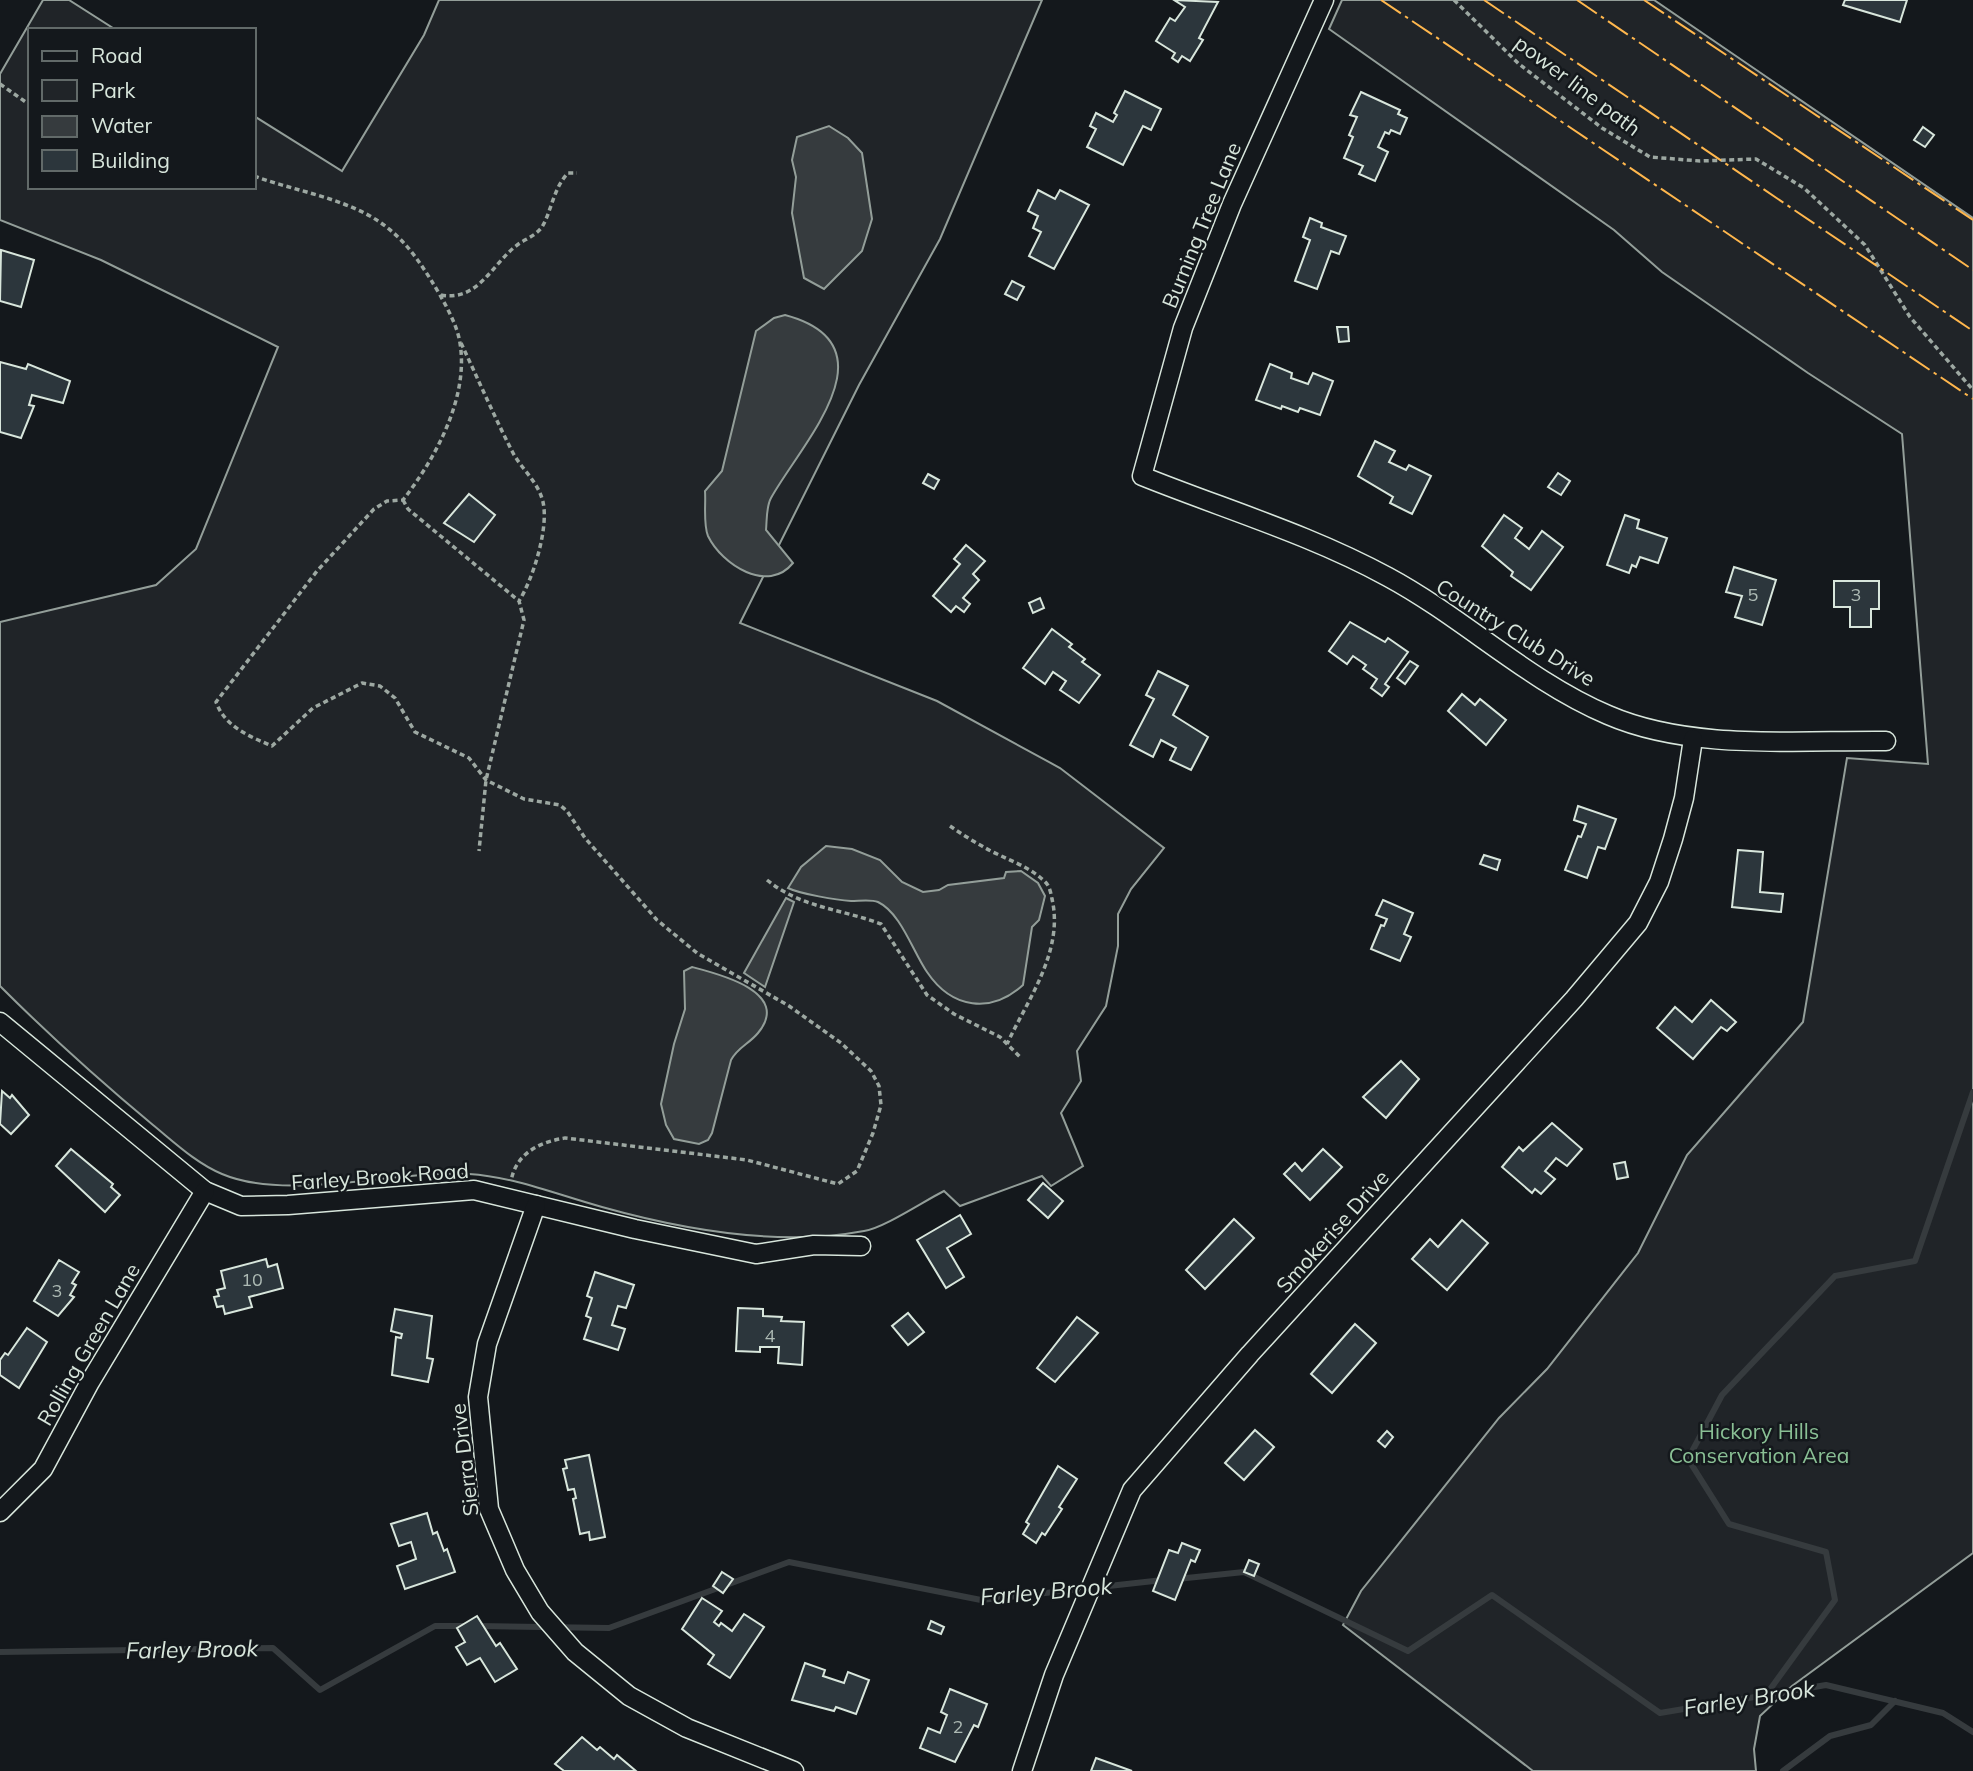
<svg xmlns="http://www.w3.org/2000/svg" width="1973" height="1771" viewBox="0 0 1973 1771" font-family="Mulish,sans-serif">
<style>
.green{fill:#202428;stroke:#939e99;stroke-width:2}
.water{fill:#363b3e;stroke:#939e99;stroke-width:2}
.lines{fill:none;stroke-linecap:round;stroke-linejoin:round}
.stream{stroke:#363b3e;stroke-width:6}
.building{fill:#2c363c;stroke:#d8e6dc;stroke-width:2}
.minor-casing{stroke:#d8e6dc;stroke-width:21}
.path{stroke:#9da8a2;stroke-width:3.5;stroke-dasharray:5 3.5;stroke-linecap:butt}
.minor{stroke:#14181c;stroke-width:18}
.power{stroke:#ffb74d;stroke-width:2;stroke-dasharray:24 5 3.5 5;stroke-linecap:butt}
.labels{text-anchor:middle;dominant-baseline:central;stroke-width:5;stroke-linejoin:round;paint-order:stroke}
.number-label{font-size:18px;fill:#adbab4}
.street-label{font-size:21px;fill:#d8e6dc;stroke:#14181c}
.park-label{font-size:21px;fill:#8ac095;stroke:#14181c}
.water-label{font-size:23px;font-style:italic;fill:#d8e6dc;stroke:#14181c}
</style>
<rect width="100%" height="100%" fill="#14181c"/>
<g class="green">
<path d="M43,0H69L116,30H30V187H254V116L342,171L424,35L439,0H1042L940,239L859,385L740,623L937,701L1060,768L1164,848L1131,889L1118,914V946L1106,1006L1077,1051L1081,1081L1061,1113L1083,1166L1051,1186L1042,1176L960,1206L944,1191C924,1201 884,1228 864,1231C779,1247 684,1230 602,1207C558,1195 515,1177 469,1174C394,1170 288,1202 222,1174C196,1163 175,1143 153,1125C100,1081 49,1035 0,986V622L156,585L196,549L278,347L101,260L0,220V74Z"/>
<path d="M1342,0H1654L1973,218V1553L1792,1686L1760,1716L1754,1749L1756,1771H1533L1343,1625L1361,1591L1499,1418L1547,1369L1638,1253L1687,1155L1803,1022L1847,758L1928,764L1902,434L1808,373L1662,272L1614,230L1329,29Z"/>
</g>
<g class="water">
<path d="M829,126L848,138L862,153L872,219L862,251L824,289L804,278L792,213L796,177L792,160L797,137Z"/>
<path d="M785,315C898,345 800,445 771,498C766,507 767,520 766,530L793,563C768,594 722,565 708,536C703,524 706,504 705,491L722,471L756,331L774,318Z"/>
<path d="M826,846L852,849L880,860L902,882L923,892L939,890L948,885L1004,878L1006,872L1021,871L1038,883L1045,896L1039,920L1032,927L1023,985C991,1014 952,1009 927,972C913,952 901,913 878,902C871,899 859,901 851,901C837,900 800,894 788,888L801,867Z"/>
<path d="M786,898L794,902L765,987L744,973Z"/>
<path d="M692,967C719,974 792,992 758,1033C749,1044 738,1047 731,1060L712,1133L708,1140L699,1144L674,1139L666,1125L661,1104L674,1044L685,1009L684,971Z"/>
</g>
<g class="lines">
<g class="stream">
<path d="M1177,1579L1244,1572L1408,1651L1492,1595L1660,1713L1826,1685L1943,1713L1973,1732"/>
<path d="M477,1626L609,1628L789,1562L981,1600L1163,1580"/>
<path d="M0,1652L273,1648L320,1690L435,1626H466"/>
<path d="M1766,1695L1835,1600L1826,1552L1729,1524L1688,1459L1722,1395L1835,1276L1915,1261L1973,1092"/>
<path d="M1783,1771L1830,1736L1871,1725L1895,1701"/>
</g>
</g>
<g class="building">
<path d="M1174,0L1218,2L1199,38L1203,40L1190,61L1182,56L1178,62L1172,58L1175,53L1156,41L1170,18L1175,21L1185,7Z"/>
<path d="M1845,0H1907L1900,22L1843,5Z"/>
<path d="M1125,91L1161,109L1151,130L1143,126L1123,165L1087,147L1096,129L1090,126L1096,113L1113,122L1117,115L1114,113Z"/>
<path d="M1361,92L1400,110L1398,114L1407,118L1400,134L1391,130L1389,134L1385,132L1378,147L1388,152L1375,181L1359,174L1363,166L1344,158L1353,137L1349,135L1357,117L1350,115Z"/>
<path d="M1923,127L1934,135L1925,147L1914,140Z"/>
<path d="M1038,190L1055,199L1060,190L1089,205L1054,269L1029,256L1041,232L1033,228L1038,216L1028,211Z"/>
<path d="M1310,218L1322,223L1321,227L1346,236L1339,254L1331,251L1317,289L1295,281L1310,240L1303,237Z"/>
<path d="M1,250L34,260L21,307L0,301Z"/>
<path d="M1012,281L1024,287L1017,300L1005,294Z"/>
<path d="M1337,327H1348L1349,341L1339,342Z"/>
<path d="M0,362L26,369L28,364L70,381L63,403L32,395L29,405L34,406L21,438L0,432Z"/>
<path d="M1270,364L1292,373L1291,378L1308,384L1313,373L1333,381L1320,415L1300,408L1298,412L1282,406L1281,409L1256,400Z"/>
<path d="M1375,441L1395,451L1389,462L1406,470L1409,465L1431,476L1412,514L1390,503L1393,497L1358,476Z"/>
<path d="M1558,473L1570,481L1561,495L1548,487Z"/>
<path d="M928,474L939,480L934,489L923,483Z"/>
<path d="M469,494L495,515L474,542L444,523Z"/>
<path d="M1504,515L1522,528L1515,538L1529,549L1542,531L1563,547L1531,590L1511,576L1513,572L1482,546Z"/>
<path d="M1625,515L1639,520L1637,528L1667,538L1658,563L1640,557L1636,567L1632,565L1629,573L1607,565Z"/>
<path d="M966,545L985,561L973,574L979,580L963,598L970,604L964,612L956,606L951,612L933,596L960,564L954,559Z"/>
<path d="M1734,567L1776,580L1762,625L1735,617L1742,596L1726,592Z"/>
<path d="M1834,581H1879V609H1871V627H1850V607H1834Z"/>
<path d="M1040,598L1044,608L1033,613L1029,603Z"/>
<path d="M1350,622L1385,642L1388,638L1408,652L1385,684L1389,687L1382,696L1371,688L1377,679L1363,669L1366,665L1353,656L1347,664L1329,651Z"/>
<path d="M1052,629L1072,644L1069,647L1085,659L1082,662L1100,675L1079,703L1060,690L1066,681L1053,672L1045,684L1023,668Z"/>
<path d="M1410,661L1418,666L1405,684L1397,678Z"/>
<path d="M1158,671L1188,686L1173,715L1208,737L1191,770L1170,760L1176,748L1161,740L1153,757L1130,745L1154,699L1146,695Z"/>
<path d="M1462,694L1475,705L1480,699L1506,720L1486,745L1448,711Z"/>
<path d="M1578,806L1616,819L1605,849L1598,847L1587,878L1565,870L1578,836L1581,837L1586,824L1574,820Z"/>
<path d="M1738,850L1763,852L1760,892L1783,894L1781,912L1732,907Z"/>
<path d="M1484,855L1500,860L1497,870L1480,864Z"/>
<path d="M1383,900L1413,913L1404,934L1411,937L1400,961L1371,949L1381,925L1384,926L1387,919L1376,915Z"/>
<path d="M1711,1000L1736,1022L1727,1031L1721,1027L1693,1059L1657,1028L1675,1007L1692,1022Z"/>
<path d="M1401,1061L1419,1079L1386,1118L1363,1097Z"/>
<path d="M2,1091L10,1098L12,1095L29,1115L11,1134L0,1124Z"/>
<path d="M1552,1123L1582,1149L1567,1166L1556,1158L1545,1171L1555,1179L1541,1194L1535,1189L1532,1193L1502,1167L1519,1147L1523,1151Z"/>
<path d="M71,1149L113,1184L111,1187L120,1195L105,1212L56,1166Z"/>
<path d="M1323,1149L1342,1167L1310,1200L1284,1174L1295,1163L1302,1171Z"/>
<path d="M1625,1162L1628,1177L1617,1179L1614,1164Z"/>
<path d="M1043,1183L1063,1201L1048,1218L1028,1200Z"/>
<path d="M960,1215L971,1234L947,1248L964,1277L946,1288L917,1240Z"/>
<path d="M1234,1219L1254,1238L1205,1289L1186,1270Z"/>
<path d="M1462,1220L1488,1243L1447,1290L1412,1259L1430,1239L1438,1247Z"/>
<path d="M266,1259L268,1267L277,1264L283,1288L249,1297L252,1307L225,1314L223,1306L217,1307L214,1297L219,1296L217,1290L225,1288L221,1271Z"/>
<path d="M59,1260L79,1272L72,1283L76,1285L70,1295L74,1297L58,1316L34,1301Z"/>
<path d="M595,1272L634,1285L626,1308L618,1306L612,1325L625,1329L618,1350L584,1339L591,1318L586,1316L592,1298L587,1296Z"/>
<path d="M738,1308L763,1309V1316L782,1317L781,1321L804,1322L802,1365L778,1363L779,1347H760V1352L736,1351Z"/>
<path d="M395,1309L432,1316L427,1358L433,1359L428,1382L392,1375L396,1337L401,1338L402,1334L391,1331Z"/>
<path d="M908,1313L924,1332L908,1345L892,1326Z"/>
<path d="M1077,1317L1098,1333L1055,1382L1037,1368Z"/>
<path d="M1355,1324L1376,1343L1332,1393L1311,1374Z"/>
<path d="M27,1328L47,1342L19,1388L0,1375V1360L5,1353L8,1355Z"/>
<path d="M1255,1430L1274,1447L1244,1480L1225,1463Z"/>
<path d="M1387,1431L1393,1437L1385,1447L1378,1441Z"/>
<path d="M589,1455L605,1537L590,1540L589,1532L580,1534L573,1499L576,1498L574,1489L568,1490L563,1469L567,1468L565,1460Z"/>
<path d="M1058,1466L1077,1479L1059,1507L1062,1509L1045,1535L1042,1533L1036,1543L1023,1534L1029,1524L1026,1522Z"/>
<path d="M427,1513L433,1534L437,1532L444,1551L447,1549L455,1572L405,1589L397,1566L416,1559L411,1542L399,1546L391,1524Z"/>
<path d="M1182,1543L1200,1550L1195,1562L1191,1560L1175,1600L1153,1591L1169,1550L1178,1553Z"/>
<path d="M1249,1560L1259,1564L1254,1576L1244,1572Z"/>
<path d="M722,1572L733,1579L723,1593L713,1586Z"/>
<path d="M702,1598L722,1611L714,1622L719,1626L721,1623L732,1631L744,1614L764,1627L730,1678L708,1664L714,1655L682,1629Z"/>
<path d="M477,1616L496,1646L500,1643L517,1669L495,1682L480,1658L467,1665L456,1647L465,1642L457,1628Z"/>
<path d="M931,1621L944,1627L941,1634L928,1629Z"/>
<path d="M805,1663L825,1670L823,1676L844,1683L848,1672L869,1680L856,1714L836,1707L834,1711L792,1700Z"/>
<path d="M950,1689L987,1704L978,1727L974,1725L955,1762L920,1748L928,1728L940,1733L947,1715L941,1712Z"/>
<path d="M582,1737L597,1750L600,1747L614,1759L617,1755L636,1771H564L555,1764Z"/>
<path d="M1096,1758L1132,1771H1091Z"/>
</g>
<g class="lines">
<defs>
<g id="minor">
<path d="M1324,0L1232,204L1183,328L1142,476C1224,509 1309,534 1388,577C1464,618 1528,681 1608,715C1691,751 1798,740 1886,741"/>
<path d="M0,1022L205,1191L241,1206L288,1205L474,1190L635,1229L756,1254L814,1245L861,1246"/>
<path d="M536,1205L487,1344L478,1397L489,1509L515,1570L540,1612L575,1652L629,1696L687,1728L794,1771"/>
<path d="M0,1512L43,1469L90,1382L205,1191"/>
<path d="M1022,1771L1054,1675L1132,1490L1250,1354L1574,999L1638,923L1659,882L1673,839L1684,798L1693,739"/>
</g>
</defs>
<use href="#minor" class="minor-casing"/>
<g class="path">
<path d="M1454,0L1519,64L1602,128L1650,157L1700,161L1756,159L1804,188L1865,245L1910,317L1973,390"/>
<path d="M0,84L30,105"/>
<path d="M254,176C292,190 334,196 370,216C398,232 414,253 431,280C442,298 457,323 460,343C469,398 435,459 403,500L387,501L374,509L317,571L216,702C225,727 249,736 272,746L313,708L362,683L380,686L395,698L415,732L469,758L486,780L524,799L560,805L567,811L585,838L657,920L697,953L789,1006L841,1043L871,1071L879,1086L881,1105L873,1133L857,1171L838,1184L747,1160L565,1138C540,1142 516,1153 511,1181"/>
<path d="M441,295C480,302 493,261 520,243C528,238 536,235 542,227C552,210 553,189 568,173H577"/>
<path d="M461,343C478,379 494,416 512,451C521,469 538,481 543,502C549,528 533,579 519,601"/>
<path d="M403,500L408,509L519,601L524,620L486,780L479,851"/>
<path d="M950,826C960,833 971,840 982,846C1003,859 1030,865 1047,884C1050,888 1051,894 1052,899C1064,951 1028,999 1007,1044"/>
<path d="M767,880C801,908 842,909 881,924L927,995L954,1014L1000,1037L1021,1058"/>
</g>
<use href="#minor" class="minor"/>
<g class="power">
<path d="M1381,0L1973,399"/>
<path d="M1484,0L1973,331"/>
<path d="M1577,0L1973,270"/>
<path d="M1644,0L1973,220"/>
</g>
</g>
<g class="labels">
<g class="number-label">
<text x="1753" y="594">5</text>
<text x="1856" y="594">3</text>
<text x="252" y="1279">10</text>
<text x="57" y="1290">3</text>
<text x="770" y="1335">4</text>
<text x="958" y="1726">2</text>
</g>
<g class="street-label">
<text transform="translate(1578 85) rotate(37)">power line path</text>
<text transform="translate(1201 225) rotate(-68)">Burning Tree Lane</text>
<text transform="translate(1516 632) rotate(32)">Country Club Drive</text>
<text transform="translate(380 1176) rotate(-4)">Farley Brook Road</text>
<text transform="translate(1332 1231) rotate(-48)">Smokerise Drive</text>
<text transform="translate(88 1344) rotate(-60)">Rolling Green Lane</text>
<text transform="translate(464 1460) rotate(-97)">Sierra Drive</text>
</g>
<g class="park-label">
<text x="1759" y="1431">Hickory Hills<tspan x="1759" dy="24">Conservation Area</tspan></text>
</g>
<g class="water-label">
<text transform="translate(1046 1591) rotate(-5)">Farley Brook</text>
<text transform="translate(192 1649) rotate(-1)">Farley Brook</text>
<text transform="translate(1749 1698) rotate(-9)">Farley Brook</text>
</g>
</g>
<rect x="28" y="28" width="228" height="161" fill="#14181c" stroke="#626a69" stroke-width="2"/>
<rect x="42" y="51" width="35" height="10" fill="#14181c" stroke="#626a69" stroke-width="2"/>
<text x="91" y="63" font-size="21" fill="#d8e6dc">Road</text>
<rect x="42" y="80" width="35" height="21" fill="#202428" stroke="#626a69" stroke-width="2"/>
<text x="91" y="98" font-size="21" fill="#d8e6dc">Park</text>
<rect x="42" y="116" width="35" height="21" fill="#363b3e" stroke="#626a69" stroke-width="2"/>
<text x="91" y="133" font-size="21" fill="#d8e6dc">Water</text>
<rect x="42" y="150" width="35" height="21" fill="#2c363c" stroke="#626a69" stroke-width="2"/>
<text x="91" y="168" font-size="21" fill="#d8e6dc">Building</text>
</svg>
